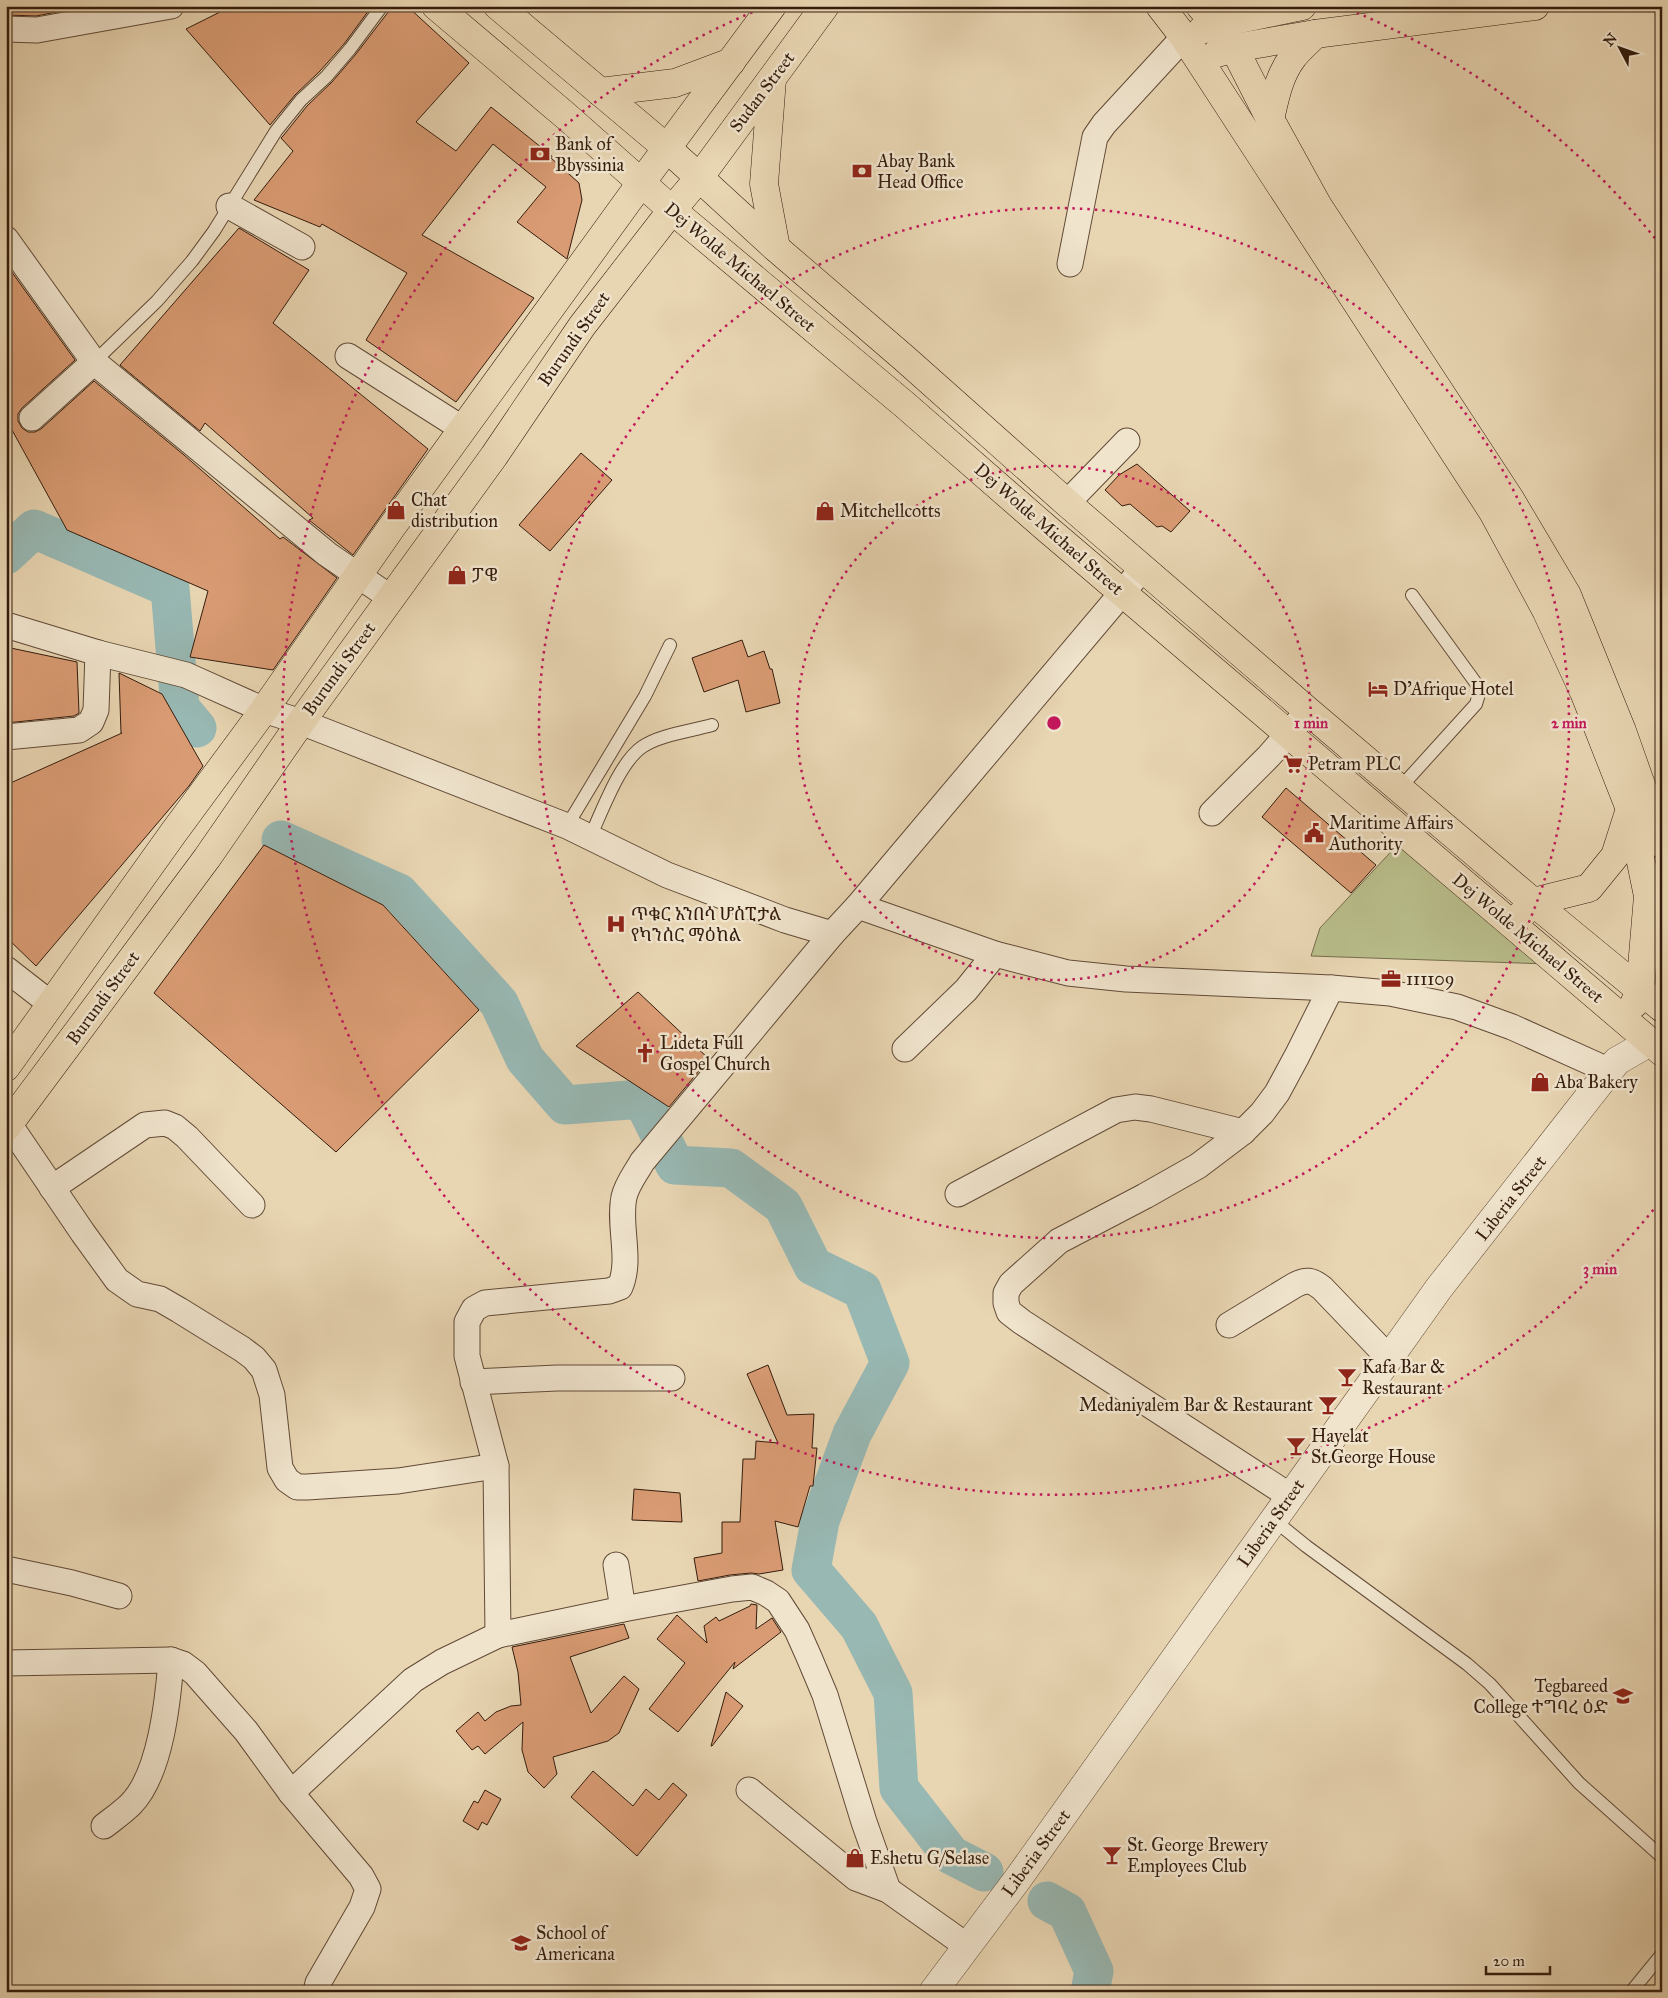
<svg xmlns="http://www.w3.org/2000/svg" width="1668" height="1998" viewBox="0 0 1668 1998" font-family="'IM FELL Great Primer','Noto Serif Ethiopic',serif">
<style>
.green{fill:#b8bd8a;stroke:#766c4c}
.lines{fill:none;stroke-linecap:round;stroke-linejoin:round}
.river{stroke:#98b8b3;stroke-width:39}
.building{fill:#d99b73;stroke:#341c0d}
.service-casing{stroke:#614a36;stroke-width:14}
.minor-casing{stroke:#614a36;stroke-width:27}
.tertiary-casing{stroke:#614a36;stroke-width:29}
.primary-casing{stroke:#341c0d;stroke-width:29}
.service{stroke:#f0e4cd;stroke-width:12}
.minor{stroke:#f0e4cd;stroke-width:25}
.tertiary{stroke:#f0e4cd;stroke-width:28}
.primary{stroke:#e8d5b2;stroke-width:28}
.ring{fill:none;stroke:#c2185b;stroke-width:2.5;stroke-dasharray:2.5 5}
.labels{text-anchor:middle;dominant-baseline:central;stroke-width:5;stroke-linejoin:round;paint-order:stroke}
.street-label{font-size:18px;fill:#341c0d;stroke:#f0e4cd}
.poi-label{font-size:18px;fill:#341c0d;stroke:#f0e4cd;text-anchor:start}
.centre{fill:#c2185b;stroke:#f0e4cd;stroke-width:2.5}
.ring-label{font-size:15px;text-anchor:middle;font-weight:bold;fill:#c2185b;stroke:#f0e4cd;stroke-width:5;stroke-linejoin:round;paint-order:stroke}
</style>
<rect width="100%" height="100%" fill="#e8d5b2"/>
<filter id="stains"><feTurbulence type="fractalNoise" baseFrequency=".004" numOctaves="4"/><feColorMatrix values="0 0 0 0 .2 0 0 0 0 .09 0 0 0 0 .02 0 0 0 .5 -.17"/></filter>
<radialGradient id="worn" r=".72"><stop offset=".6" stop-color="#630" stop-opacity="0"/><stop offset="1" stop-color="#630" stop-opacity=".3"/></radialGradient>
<path class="green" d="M1400,842L1549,964L1311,956L1320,928Z"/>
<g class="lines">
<g class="river">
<path d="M6,555L34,529L170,588L180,708L197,728"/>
<path d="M281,840L399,893L499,1003L525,1059L565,1105L642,1099L675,1165L731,1168L783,1206L813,1266L862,1290L890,1363L852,1434L820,1521L811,1570L859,1626L893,1693L899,1788L951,1855L984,1872"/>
<path d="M1047,1901L1067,1912L1094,1971L1090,1992"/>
</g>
</g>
<g class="building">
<path d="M6,6H88L36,16L6,15Z"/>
<path d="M232,6H372L344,44L320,71L295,95L270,125L186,29Z"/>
<path d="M390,6H407L469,63L416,122L456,151L491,107L552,156L551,158L579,183L582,200L567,259L517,222L546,187L493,144L422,235L534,298L456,402L366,340L407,273L322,224L320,227L254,200L293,151L281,138L283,136L307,106L332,82L356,54L389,11Z"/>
<path d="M239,228L309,270L273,323L428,449L353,555L309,520L313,518L205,423L200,431L120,365Z"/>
<path d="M6,264L75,360L22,408L18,414V421L22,428L28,432H35L41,429L94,381L184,455L280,539L283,537L337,578L273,670L190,657L208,591L67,530L12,430L6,435Z"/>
<path d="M581,453L612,480L550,551L519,525Z"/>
<path d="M1137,464L1190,511L1171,532L1162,526L1157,527L1130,504L1122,506L1105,490L1119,475Z"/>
<path d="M742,640L748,657L764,651L770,669H772L780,703L746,712L738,680L704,692L692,658Z"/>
<path d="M6,647L77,662L79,713L74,716L6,723Z"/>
<path d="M119,673L162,694L203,766L189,786L36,966L6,937V785L122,733H121Z"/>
<path d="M1286,788L1376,865L1351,893L1262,817Z"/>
<path d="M264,845L383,905L479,1010L336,1152L154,993Z"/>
<path d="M638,992L709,1059L669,1107L576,1046Z"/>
<path d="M768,1365L787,1415L814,1414L812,1448H817L813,1486H810L798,1527L775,1521L783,1570L759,1574L751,1573L730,1575L698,1581L694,1558L722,1553V1522H740L743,1459H755L756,1441L778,1443L747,1374Z"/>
<path d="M634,1489L680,1493L682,1522L632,1520Z"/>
<path d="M751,1604L757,1605L756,1629L772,1618L781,1632L733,1669L735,1662L678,1732L649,1709L685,1663L657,1639L677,1615L707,1643L704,1626L716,1617L719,1621L750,1606Z"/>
<path d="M624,1624L629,1638L570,1657L591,1713L624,1676L639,1689L619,1733L608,1741L553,1757L557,1774L544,1788L528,1772L522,1750L523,1722L485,1754L478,1746L472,1750L456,1731L478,1712L485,1721L496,1712L511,1706L521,1705L518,1672L512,1647Z"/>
<path d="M726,1692L743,1706L712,1746H711Z"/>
<path d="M593,1771L633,1806L646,1789L659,1800L673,1783L687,1795L637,1856L571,1797Z"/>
<path d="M485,1790L501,1799L487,1825L482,1822L478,1830L463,1821L474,1801L478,1803Z"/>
</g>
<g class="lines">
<defs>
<g id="service">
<path d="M94,362L157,301L192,261L214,231L276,131L301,100L326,77L350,49L382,6"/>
<path d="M1399,789L1476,704L1479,694L1478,686L1412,595"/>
<path d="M567,826L645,696L670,645"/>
<path d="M590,837C602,812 619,763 642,747C659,735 691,731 712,725"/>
<path d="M1274,1520L1306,1546L1467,1664L1490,1684L1579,1783L1662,1857"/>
<path d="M1631,1992L1662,1954"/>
</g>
<g id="minor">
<path d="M6,29L37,30L171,6"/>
<path d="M229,206L302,247"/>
<path d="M6,239L94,362L327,554L391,598"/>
<path d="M1070,264L1095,137L1104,124L1184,37"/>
<path d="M348,356L463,429"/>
<path d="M32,418L94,362"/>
<path d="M1067,503L1127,441"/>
<path d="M6,625L98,653L186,675L264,710L301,722L567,826L667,875L785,920L832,934"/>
<path d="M6,737L79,730L91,722L96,710L98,653"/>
<path d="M1212,813L1269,756L1308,711"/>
<path d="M858,906L995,954L1068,973L1126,979L1331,988L1390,993L1457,1007L1512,1027L1610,1071"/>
<path d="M6,969L51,1004"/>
<path d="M905,1049L966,990L995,954"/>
<path d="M9,1124L83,1233L117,1280L137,1294L160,1299L179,1310L242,1349L254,1358L264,1370L272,1395L280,1468L287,1480L297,1487H307L398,1481L496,1466"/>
<path d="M52,1188L145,1125L165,1123L175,1127L187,1137L252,1205"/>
<path d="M958,1194L1116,1110L1135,1107L1151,1109L1243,1132"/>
<path d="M1229,1325L1295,1285C1306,1279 1312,1280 1322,1288L1389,1358"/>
<path d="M473,1382L557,1378H672"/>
<path d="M1290,1496L1022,1322L1009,1312L1006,1303V1293L1011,1284L1059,1241L1145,1196L1198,1166L1243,1132L1262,1113L1277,1093L1297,1056L1331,988"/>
<path d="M616,1565L623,1609"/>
<path d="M6,1569L72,1583L119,1596"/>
<path d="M498,1635L496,1466L467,1356V1322L474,1309L485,1303L609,1291L620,1287C632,1259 618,1226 624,1197C627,1184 636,1173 642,1162L832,934L858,906L1143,568"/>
<path d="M6,1663L171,1660L183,1664L195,1673L246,1731L291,1793L361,1876L368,1889L362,1907L318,1983L316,1992"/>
<path d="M749,1790L856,1878L888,1890L967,1946"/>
<path d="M291,1793L413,1680L442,1662L498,1635L623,1609L732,1589L752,1587L766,1593L778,1601L797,1630L809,1657L825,1695L864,1822L888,1890"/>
<path d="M104,1826C113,1819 123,1812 131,1804C161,1773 168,1701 171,1660"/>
</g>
<path id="tertiary" d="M933,1992L1017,1880L1439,1288L1617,1061L1650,1042"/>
<g id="primary">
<path d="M436,6L566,116L672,210L905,405L1045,527L1662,1052"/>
<path d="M498,6L668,149L776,248L904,358L1067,503L1308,711L1533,902L1662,1008"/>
<path d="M1160,6L1184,37L1493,512L1546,610L1584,692L1630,809L1648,896L1640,991L1634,1004"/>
<path d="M1200,6L1216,24L1234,48L1270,119L1318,206L1510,499L1567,595L1622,731L1662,844"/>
<path d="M1202,30L1216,24L1302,6"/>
<path d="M1217,53L1234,48L1315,34L1535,6"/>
<path d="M772,79L764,184L776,248"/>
<path d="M600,92L675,83L731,62"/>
<path d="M1270,119C1275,98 1279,75 1293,57C1299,49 1308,42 1315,34"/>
<path d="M1523,913L1533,902L1589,888L1615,856L1630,809"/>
<path d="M6,1067L174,832L264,710L391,528L641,183L772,6"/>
<path d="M6,1128L207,858L301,722L494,456L582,326L672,210L699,178L825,6"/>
</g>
</defs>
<use href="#service" class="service-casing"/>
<use href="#minor" class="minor-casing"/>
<use href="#tertiary" class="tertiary-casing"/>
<use href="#primary" class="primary-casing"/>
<use href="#service" class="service"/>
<use href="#minor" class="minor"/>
<use href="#tertiary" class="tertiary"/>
<use href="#primary" class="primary"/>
</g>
<g class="ring">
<circle cx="1054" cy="723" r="257"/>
<circle cx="1054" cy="723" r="515"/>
<path d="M1658 1204A772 772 0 1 1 765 7M1343 7A772 772 0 0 1 1658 242"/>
</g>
<defs>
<symbol id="bank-bare" viewBox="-9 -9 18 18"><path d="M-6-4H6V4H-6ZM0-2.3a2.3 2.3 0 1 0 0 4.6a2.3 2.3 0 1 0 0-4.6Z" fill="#8f2418" stroke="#f0e4cd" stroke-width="2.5" paint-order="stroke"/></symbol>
<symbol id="shop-bare" viewBox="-9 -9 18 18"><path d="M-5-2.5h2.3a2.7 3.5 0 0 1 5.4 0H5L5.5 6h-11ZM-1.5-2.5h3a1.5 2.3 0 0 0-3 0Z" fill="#8f2418" stroke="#f0e4cd" stroke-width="2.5" paint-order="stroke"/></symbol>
<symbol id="hotel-bare" viewBox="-9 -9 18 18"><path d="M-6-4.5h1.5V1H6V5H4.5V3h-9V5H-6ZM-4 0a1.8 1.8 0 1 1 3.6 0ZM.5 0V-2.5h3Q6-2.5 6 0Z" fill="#8f2418" stroke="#f0e4cd" stroke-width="2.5" paint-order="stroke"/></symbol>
<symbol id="supermarket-bare" viewBox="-9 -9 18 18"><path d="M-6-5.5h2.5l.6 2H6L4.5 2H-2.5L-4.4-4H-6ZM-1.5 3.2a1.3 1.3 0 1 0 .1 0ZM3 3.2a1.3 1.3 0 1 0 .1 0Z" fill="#8f2418" stroke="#f0e4cd" stroke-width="2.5" paint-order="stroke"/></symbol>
<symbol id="civic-bare" viewBox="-9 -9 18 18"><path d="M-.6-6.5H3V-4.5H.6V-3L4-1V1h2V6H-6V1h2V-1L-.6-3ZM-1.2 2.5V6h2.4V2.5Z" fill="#8f2418" stroke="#f0e4cd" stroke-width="2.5" paint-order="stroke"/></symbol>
<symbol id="hospital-bare" viewBox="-9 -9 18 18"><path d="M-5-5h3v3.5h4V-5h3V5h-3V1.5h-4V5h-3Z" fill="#8f2418" stroke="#f0e4cd" stroke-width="2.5" paint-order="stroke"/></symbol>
<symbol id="office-bare" viewBox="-9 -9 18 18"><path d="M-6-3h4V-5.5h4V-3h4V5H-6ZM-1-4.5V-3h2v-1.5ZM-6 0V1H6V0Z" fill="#8f2418" stroke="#f0e4cd" stroke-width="2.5" paint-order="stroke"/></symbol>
<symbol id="church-bare" viewBox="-9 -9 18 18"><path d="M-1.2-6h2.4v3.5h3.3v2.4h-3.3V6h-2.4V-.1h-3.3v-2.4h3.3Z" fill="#8f2418" stroke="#f0e4cd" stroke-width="2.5" paint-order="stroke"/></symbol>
<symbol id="bar-bare" viewBox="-9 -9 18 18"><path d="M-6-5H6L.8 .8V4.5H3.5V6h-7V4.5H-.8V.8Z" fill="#8f2418" stroke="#f0e4cd" stroke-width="2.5" paint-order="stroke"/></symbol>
<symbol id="university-bare" viewBox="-9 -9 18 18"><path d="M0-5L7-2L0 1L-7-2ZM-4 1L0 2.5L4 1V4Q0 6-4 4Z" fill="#8f2418" stroke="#f0e4cd" stroke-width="2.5" paint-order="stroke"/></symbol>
<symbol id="school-bare" viewBox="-9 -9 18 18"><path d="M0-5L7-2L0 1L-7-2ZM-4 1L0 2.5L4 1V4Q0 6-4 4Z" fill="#8f2418" stroke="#f0e4cd" stroke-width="2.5" paint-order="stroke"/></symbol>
</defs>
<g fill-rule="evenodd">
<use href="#bank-bare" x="526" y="140" width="28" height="28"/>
<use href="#bank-bare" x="848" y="157" width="28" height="28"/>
<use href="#shop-bare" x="382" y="496" width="28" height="28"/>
<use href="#shop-bare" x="811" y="497" width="28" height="28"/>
<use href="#shop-bare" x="443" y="561" width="28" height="28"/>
<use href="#hotel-bare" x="1364" y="675" width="28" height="28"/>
<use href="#supermarket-bare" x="1279" y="750" width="28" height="28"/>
<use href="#civic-bare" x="1300" y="819" width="28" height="28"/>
<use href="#hospital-bare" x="602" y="910" width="28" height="28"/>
<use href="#office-bare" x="1377" y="965" width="28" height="28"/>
<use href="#church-bare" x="631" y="1039" width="28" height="28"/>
<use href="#shop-bare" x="1526" y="1068" width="28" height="28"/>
<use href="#bar-bare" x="1333" y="1363" width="28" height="28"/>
<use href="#bar-bare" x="1314" y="1391" width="28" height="28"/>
<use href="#bar-bare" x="1282" y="1432" width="28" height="28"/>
<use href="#university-bare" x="1609" y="1682" width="28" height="28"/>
<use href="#bar-bare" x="1098" y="1841" width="28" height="28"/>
<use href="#shop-bare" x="841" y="1844" width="28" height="28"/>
<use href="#school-bare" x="507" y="1929" width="28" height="28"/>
</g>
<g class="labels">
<g class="street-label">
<text transform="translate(762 92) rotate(-53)">Sudan Street</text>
<text transform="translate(740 267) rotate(40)">Dej Wolde Michael Street</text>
<text transform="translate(574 339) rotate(-55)">Burundi Street</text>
<text transform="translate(1049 529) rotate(41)">Dej Wolde Michael Street</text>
<text transform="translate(339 669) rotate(-54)">Burundi Street</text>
<text transform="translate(1528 938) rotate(40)">Dej Wolde Michael Street</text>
<text transform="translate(103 998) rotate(-54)">Burundi Street</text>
<text transform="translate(1511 1198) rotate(-52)">Liberia Street</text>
<text transform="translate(1271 1523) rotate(-55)">Liberia Street</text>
<text transform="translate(1036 1853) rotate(-54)">Liberia Street</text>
</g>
<g class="poi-label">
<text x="555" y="144">Bank of<tspan x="555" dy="21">Bbyssinia</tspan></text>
<text x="877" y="161">Abay Bank<tspan x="877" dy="21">Head Office</tspan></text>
<text x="411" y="500">Chat<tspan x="411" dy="21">distribution</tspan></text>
<text x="840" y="511">Mitchellcotts</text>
<text x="472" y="575">ፓዌ</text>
<text x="1393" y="689">D'Afrique Hotel</text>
<text x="1308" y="764">Petram PLC</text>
<text x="1329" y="823">Maritime Affairs<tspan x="1329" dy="21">Authority</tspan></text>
<text x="631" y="914">ጥቁር አንበሳ ሆስፒታል<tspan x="631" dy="21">የካንሰር ማዕከል</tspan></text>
<text x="1406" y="979">111109</text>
<text x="660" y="1043">Lideta Full<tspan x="660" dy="21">Gospel Church</tspan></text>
<text x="1555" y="1082">Aba Bakery</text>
<text x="1362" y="1367">Kafa Bar &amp;<tspan x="1362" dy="21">Restaurant</tspan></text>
<text x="1313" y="1405" text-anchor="end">Medaniyalem Bar &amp; Restaurant</text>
<text x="1311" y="1436">Hayelat<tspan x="1311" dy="21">St.George House</tspan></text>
<text x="1608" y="1686" text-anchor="end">Tegbareed<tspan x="1608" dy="21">College ተግባረ ዕድ</tspan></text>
<text x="1127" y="1845">St. George Brewery<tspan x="1127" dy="21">Employees Club</tspan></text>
<text x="870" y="1858">Eshetu G/Selase</text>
<text x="536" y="1933">School of<tspan x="536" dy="21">Americana</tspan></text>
</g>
</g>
<circle cx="1054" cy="723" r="8" class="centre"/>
<g class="ring-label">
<text x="1311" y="728">1 min</text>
<text x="1569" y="728">2 min</text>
<text x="1600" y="1274">3 min</text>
</g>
<rect width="1668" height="1998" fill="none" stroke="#e8d5b2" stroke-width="25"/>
<rect x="8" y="8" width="1653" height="1983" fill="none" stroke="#341c0d" stroke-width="2.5"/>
<rect x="12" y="12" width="1643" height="1973" fill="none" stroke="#341c0d"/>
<g transform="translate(1620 48) rotate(311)" stroke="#f0e4cd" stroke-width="4" paint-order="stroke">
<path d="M0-4L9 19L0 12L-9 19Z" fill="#341c0d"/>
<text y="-8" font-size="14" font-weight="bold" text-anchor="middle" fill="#341c0d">N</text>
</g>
<path d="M1486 1966v8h64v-8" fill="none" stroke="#341c0d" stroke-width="2.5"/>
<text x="1493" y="1966" font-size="15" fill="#341c0d" stroke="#f0e4cd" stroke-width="4" paint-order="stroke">20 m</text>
<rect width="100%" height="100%" filter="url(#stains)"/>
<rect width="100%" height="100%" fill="url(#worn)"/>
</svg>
